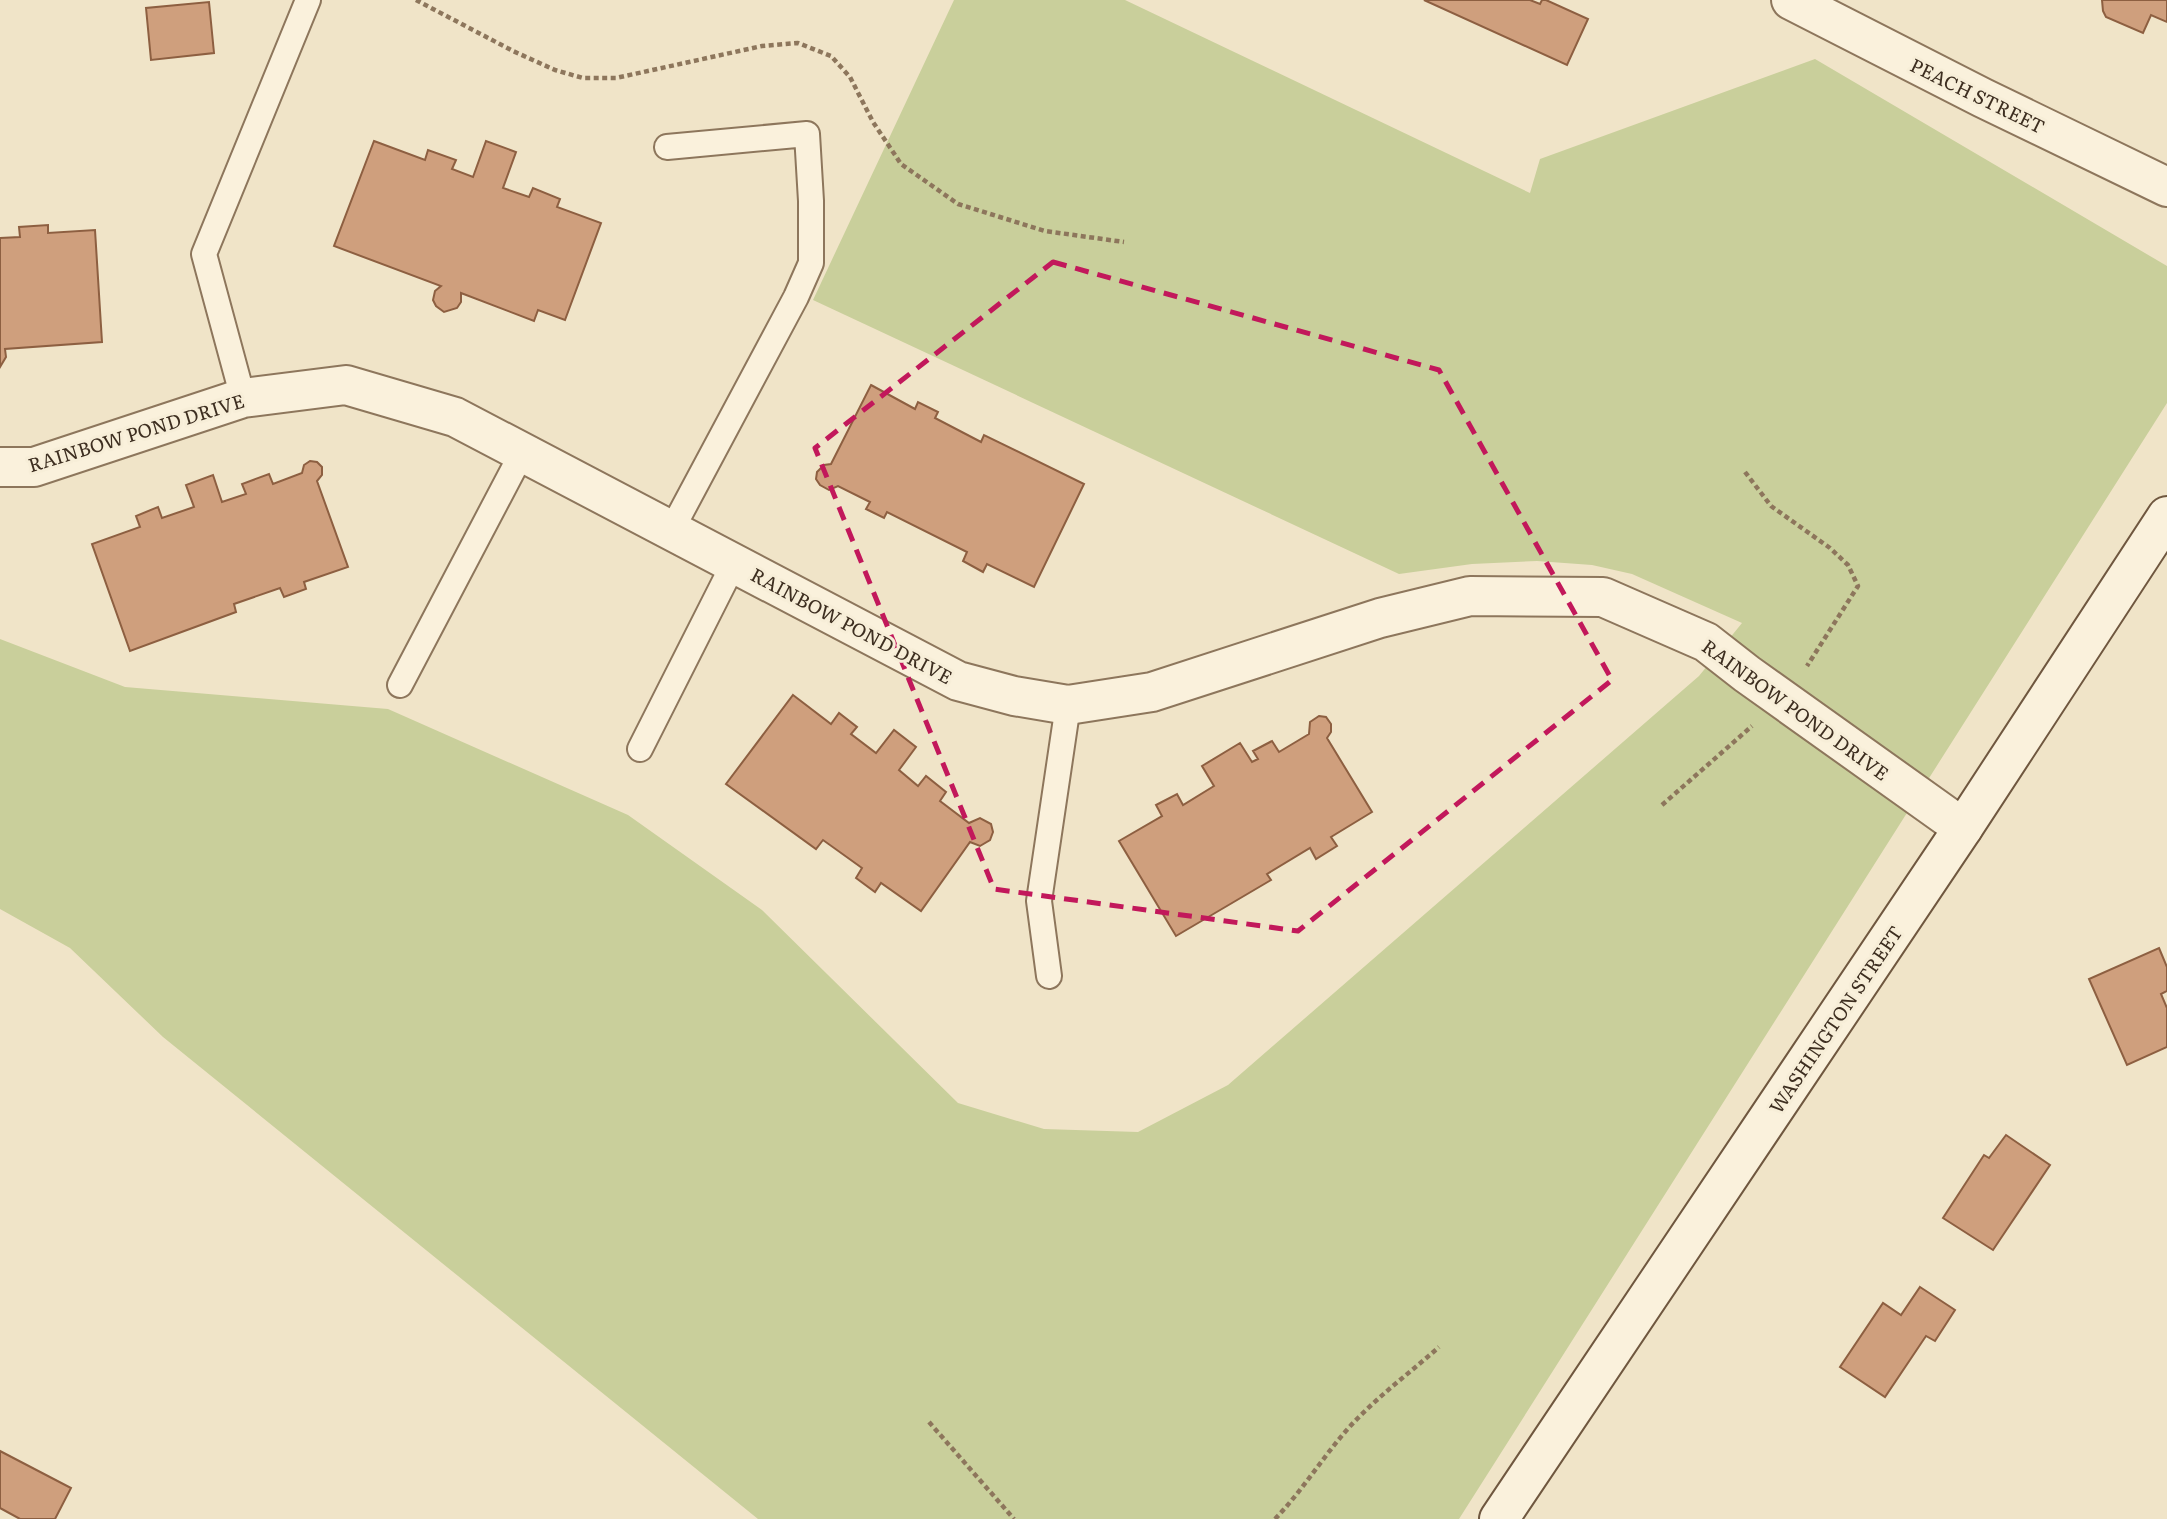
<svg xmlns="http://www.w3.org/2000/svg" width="2167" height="1519" viewBox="0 0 2167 1519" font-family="Literata,serif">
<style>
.green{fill:#c9cf9b}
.building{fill:#cf9f7d;stroke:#8d5f41;stroke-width:2}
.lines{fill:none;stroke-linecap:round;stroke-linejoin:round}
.service-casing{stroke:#8d765c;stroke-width:28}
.minor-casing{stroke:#8d765c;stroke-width:42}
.secondary-casing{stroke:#6f573f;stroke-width:42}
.path{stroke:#8d765c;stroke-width:4.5;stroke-dasharray:5 3.5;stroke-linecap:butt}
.service{stroke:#faf1dc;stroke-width:24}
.minor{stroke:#faf1dc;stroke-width:38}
.secondary{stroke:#faf1dc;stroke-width:38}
.marked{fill:none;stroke:#c2185b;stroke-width:5;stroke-dasharray:14 9;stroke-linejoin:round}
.labels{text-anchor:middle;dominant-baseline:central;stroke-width:6;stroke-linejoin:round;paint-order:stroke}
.street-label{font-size:19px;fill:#3d2e20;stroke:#f7eed8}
</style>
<rect width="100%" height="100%" fill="#f0e4c8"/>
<path class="green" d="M954,0H1125L1530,193L1540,159L1815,59L2167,266V403L1459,1519H758L163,1037L70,948L0,909V639L125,687L388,709L628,815L762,910L958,1103L1044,1129L1138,1132L1228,1085L1699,676L1742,623L1632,574L1592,565L1537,561L1472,564L1399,574L813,300Z"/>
<g class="building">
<path d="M1424,0H1530L1540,4L1542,0H1546L1588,19L1567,65Z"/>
<path d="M2102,0H2167V22L2151,15L2143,33L2106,17L2103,11Z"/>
<path d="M209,2L214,53L151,60L146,8Z"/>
<path d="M374,141L425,160L428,150L456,160L452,169L473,177L486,141L516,152L503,188L529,197L533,188L560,199L557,207L601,223L565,320L538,310L534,321L461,293V302L457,308L444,312L436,306L433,300L435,291L441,286L334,246Z"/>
<path d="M48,225V233L95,230L102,342L5,349L6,357L0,367V238L20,237L19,227Z"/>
<path d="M871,385L915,409L918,402L938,412L935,418L981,442L984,435L1084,484L1034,587L987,564L983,572L963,561L967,552L887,512L884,518L866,509L870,502L838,486L829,490L820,485L816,479L817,472L824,465L831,464Z"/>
<path d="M310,461L317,462L322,467V475L317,481L348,567L304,582L306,589L284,597L280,588L234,604L236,612L130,651L92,544L140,527L136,516L158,507L162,518L194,507L186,485L213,475L222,502L246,494L242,484L269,474L273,484L302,473L304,465Z"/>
<path d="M793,695L831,724L839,713L857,727L851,734L876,753L894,730L916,747L899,770L918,786L926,776L946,792L940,801L969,823L980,818L991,824L993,832L990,840L980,846L970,842L921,911L881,883L875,892L856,878L862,868L823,840L816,849L726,784Z"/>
<path d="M1319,716L1326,717L1331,724V732L1327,738L1372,812L1331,837L1337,846L1316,859L1310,848L1267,874L1271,880L1176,936L1119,841L1162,816L1156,805L1177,794L1183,805L1214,786L1202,766L1240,743L1252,762L1258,759L1253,751L1272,741L1279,752L1309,734L1310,722Z"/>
<path d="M2159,948L2167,967V991L2161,994L2167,1008V1047L2127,1065L2089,979Z"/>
<path d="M2006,1135L2050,1165L1993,1250L1943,1218L1984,1155L1989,1158Z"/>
<path d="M1920,1287L1955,1310L1935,1341L1926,1336L1885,1397L1840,1367L1883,1303L1901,1315Z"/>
<path d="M0,1451L71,1488L55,1519H20L0,1508Z"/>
</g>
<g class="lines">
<defs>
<g id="service">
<path d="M667,147L807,134L811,201V263L796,297L671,531"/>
<path d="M243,398L204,254L308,0"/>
<path d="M400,685L522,453"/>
<path d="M640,749L734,563"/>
<path d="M1049,976L1039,901L1068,705"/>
</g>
<g id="minor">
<path d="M1791,0L1983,98L2167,187"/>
<path d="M0,467H34L243,398L346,385L455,417L958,681L1014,696L1068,705L1152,692L1380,618L1470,596L1603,597L1706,642L1747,674L1963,828"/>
</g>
<path id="secondary" d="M1499,1519L1963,828L2167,516"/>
</defs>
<use href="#service" class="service-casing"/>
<use href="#minor" class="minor-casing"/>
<use href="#secondary" class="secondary-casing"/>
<g class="path">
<path d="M416,0L513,51L555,70L583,78H616L762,46L798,43L831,56L850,77L873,122L901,164L958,204L1045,231L1124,242"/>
<path d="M1745,472L1771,506L1830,548L1848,565L1858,586L1807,666"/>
<path d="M1662,805L1752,726"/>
<path d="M929,1422L1014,1519"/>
<path d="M1275,1519C1307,1486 1329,1446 1361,1415C1385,1391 1413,1370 1439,1347"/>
</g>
<use href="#service" class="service"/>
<use href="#minor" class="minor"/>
<use href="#secondary" class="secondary"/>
</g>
<path class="marked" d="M1053,262L1439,370L1612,680L1298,931L994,889L815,448Z"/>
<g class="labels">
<g class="street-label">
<text transform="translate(1978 95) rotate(26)">PEACH STREET</text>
<text transform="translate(136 432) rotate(-17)">RAINBOW POND DRIVE</text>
<text transform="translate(852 625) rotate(28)">RAINBOW POND DRIVE</text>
<text transform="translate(1796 709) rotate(36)">RAINBOW POND DRIVE</text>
<text transform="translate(1835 1019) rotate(-56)">WASHINGTON STREET</text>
</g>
</g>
</svg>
